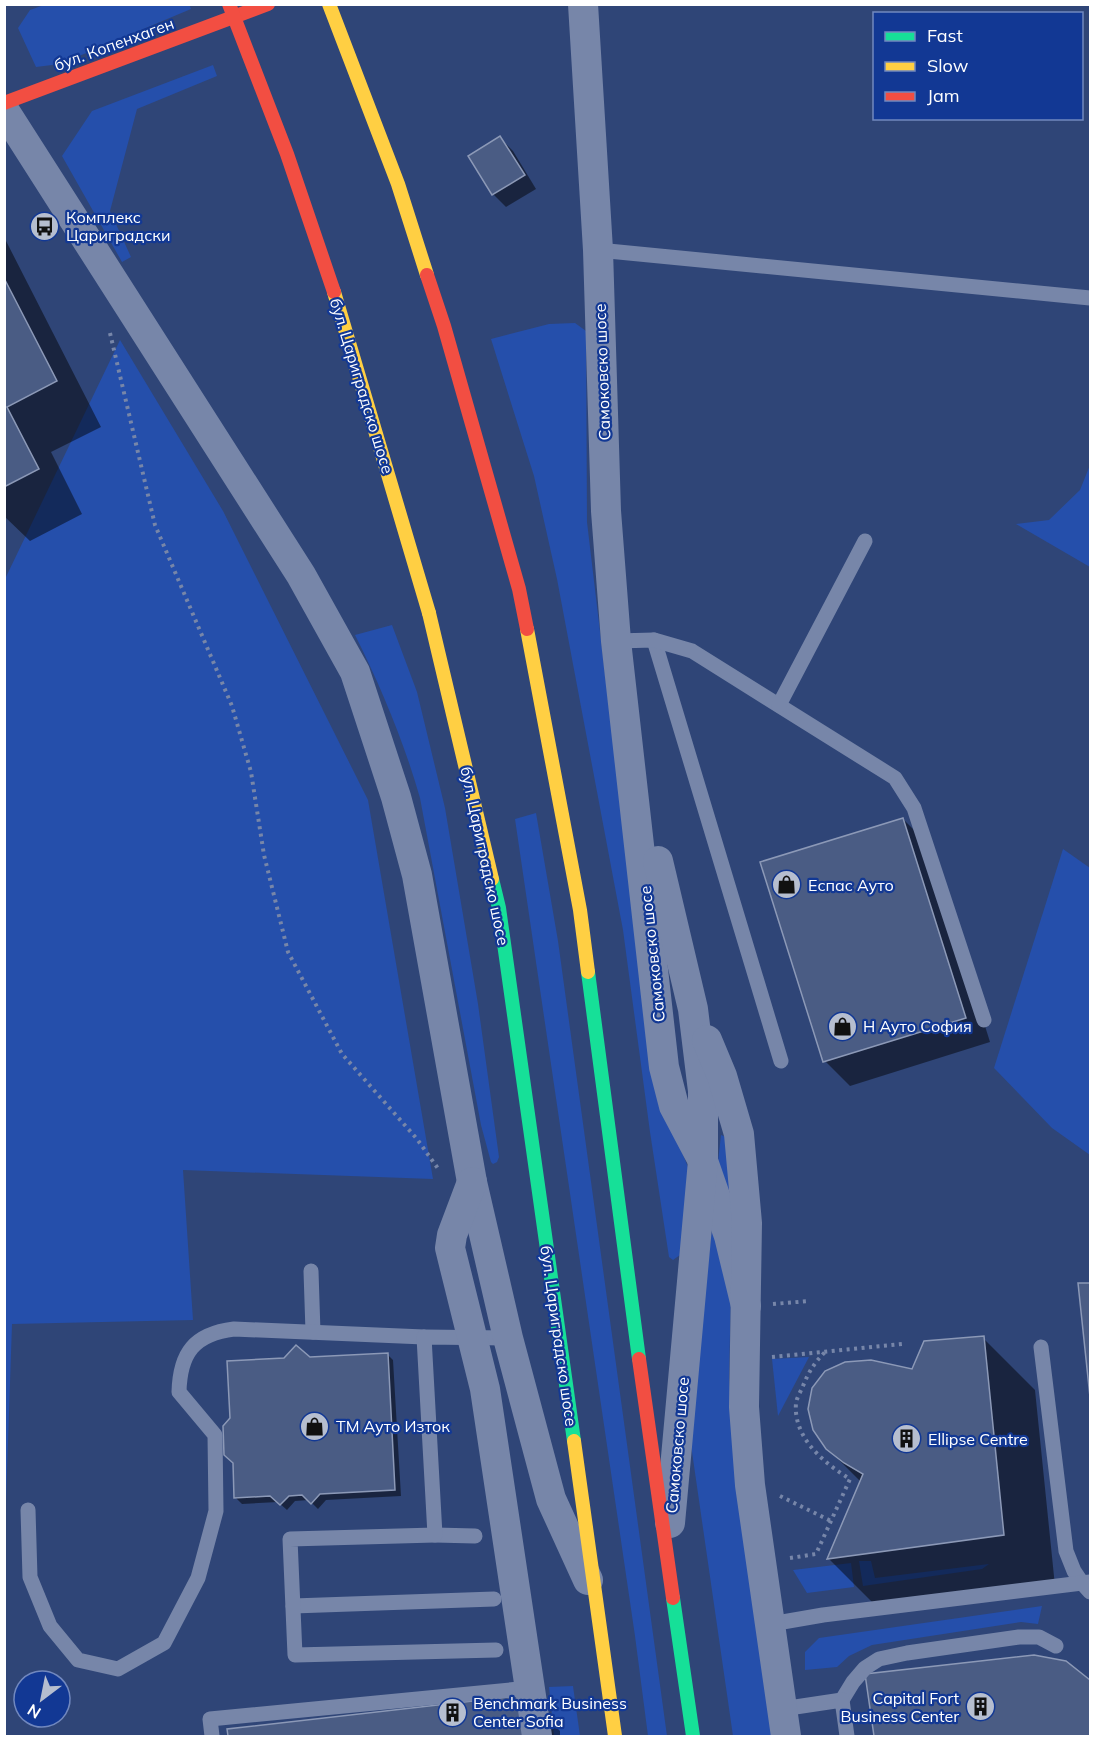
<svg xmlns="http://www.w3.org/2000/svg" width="1095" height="1741" viewBox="0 0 1095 1741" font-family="Mulish,sans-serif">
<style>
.green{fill:#254fab}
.shadow{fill:#0007}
.building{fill:#4a5c84;stroke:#8c99b7;stroke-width:1.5}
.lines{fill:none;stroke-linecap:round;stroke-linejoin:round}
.path{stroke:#7786a9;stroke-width:4;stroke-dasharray:3 4.5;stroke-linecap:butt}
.lane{stroke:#7786a9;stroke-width:15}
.street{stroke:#7786a9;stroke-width:30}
.fast{stroke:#16e098;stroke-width:14}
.slow{stroke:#ffcf43;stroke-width:14}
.jam{stroke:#f24e42;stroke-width:14}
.slow-bridge{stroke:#ffcf43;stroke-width:14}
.jam-bridge{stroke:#f24e42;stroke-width:14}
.labels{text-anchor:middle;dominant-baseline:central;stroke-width:4.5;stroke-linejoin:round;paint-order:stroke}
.street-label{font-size:16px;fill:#fff;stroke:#123894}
.poi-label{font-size:16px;fill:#fff;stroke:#123894;text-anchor:start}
</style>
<rect width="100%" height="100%" fill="#2f4577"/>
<g class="green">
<path d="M189,4L191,9L60,64L36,67L18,28L30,10L44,5Z"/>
<path d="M213,65L217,76L137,109L110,211L131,257L122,262L62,156L92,111Z"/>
<path d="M575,323L586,331L587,522L608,699L662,1103L690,1172L680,1255L673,1260L669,1257L650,1132L623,930L557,579L534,476L491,339L549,324Z"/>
<path d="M120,340L223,511L368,800L433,1179L183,1170L193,1320L12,1324L5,1532V579Z"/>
<path d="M1090,465V567L1016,524L1049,520L1080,490Z"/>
<path d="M392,625L417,692L445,808L478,1004L499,1157L497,1162L493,1164L491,1162L481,1125L420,798C404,742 381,687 355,635Z"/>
<path d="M536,813L558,941L667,1736H648L635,1636L515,819Z"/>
<path d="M1063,849L1090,868V1155L1052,1128L994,1068Z"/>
<path d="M721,1135L726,1137L730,1202L718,1162Z"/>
<path d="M712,1229L731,1290L729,1378L736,1460L772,1736H733L690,1438L695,1375Z"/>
<path d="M809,1357L778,1416L772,1359Z"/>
<path d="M859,1561H871L875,1578L989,1564L982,1569L863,1586Z"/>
<path d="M851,1563L854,1587L807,1593L793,1570Z"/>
<path d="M1042,1606L1038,1624L1021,1622L872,1645L849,1656L837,1667L805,1670V1652L819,1638Z"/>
<path d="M573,1686L580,1736H554L549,1687Z"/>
</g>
<g class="shadow">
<path d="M500,138L513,151L536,189L506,207L493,194Z"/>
<path d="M4,237L101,427L51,452L82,514L30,541L4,516Z"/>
<path d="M903,819L928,844L990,1042L850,1086L825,1061Z"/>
<path d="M1090,1284V1383L1080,1285Z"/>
<path d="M983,1338L1035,1390L1055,1586L880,1610L829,1559L861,1482L827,1448L913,1370Z"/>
<path d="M387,1354L393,1360L401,1496L326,1500L318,1509L309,1500L295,1501L287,1510L278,1502L242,1504L236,1498L310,1358Z"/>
<path d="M866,1675L1087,1678L1090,1682V1736H876Z"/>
<path d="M525,1697L560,1731V1736H229V1731Z"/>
</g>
<g class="building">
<path d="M500,136L525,175L492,195L468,156Z"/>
<path d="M4,278L57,381L7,407L39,469L4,487Z"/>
<path d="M903,818L966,1018L823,1062L760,862Z"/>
<path d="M1078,1283H1090V1397Z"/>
<path d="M984,1336L1004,1535L827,1559L863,1474L844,1463L826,1449L813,1430L808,1409L812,1388L825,1371L845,1362L871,1360L912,1369L924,1341Z"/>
<path d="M296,1345L310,1357L388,1353L395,1490L320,1494L311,1504L302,1495L289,1496L280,1505L270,1496L234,1498L233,1463L224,1455L223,1426L230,1418L227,1361L284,1358Z"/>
<path d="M1034,1655L1066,1661L1090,1680V1736H874L865,1674Z"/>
<path d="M525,1695L530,1736H228L227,1729Z"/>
</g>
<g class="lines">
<g class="path">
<path d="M110,333L155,525L232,706L251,772L264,855L288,952L342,1054L417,1139L439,1170"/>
<path d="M773,1304L809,1301"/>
<path d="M772,1357L902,1344"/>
<path d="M780,1496L831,1521"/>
<path d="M790,1558L816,1554L850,1479C824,1463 793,1438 796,1403C797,1397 801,1391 803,1386C809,1371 815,1362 826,1351"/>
</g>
<g class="lane">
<path d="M598,250L1090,298"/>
<path d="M654,640L781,1061"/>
<path d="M616,641L654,640L692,651L895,778L914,808L984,1020"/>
<path d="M779,705L865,541"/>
<path d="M311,1271L313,1332"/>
<path d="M1041,1347L1066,1551L1074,1571L1082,1583L1090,1582"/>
<path d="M28,1510L30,1577L50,1626L78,1660L118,1669L164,1643L198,1578L216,1511L215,1435L179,1392C180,1353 194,1334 234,1329L424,1337"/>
<path d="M435,1535L475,1536"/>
<path d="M293,1606L494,1599"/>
<path d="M771,1624L823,1615L1082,1583L1090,1592"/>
<path d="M496,1650L295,1655L290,1539L435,1535L424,1337L508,1338"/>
<path d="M842,1700L853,1682L865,1668L879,1659L907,1653L1019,1637H1039L1056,1646"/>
<path d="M782,1709L842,1700L847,1736"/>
<path d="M212,1736L210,1719L530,1688"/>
</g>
<g class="street">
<path d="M583,4L598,250L606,511L616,641L664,1067L674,1106L703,1161L729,1236L746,1306"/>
<path d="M4,110L301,575L355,672L396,797L417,875L472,1182L508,1338L551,1499L588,1580"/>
<path d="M658,861L693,1009L703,1091V1161L670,1523"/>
<path d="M707,1040L722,1076L739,1134L747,1223L744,1407L750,1485L786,1736"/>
<path d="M472,1182L452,1235L450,1248L485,1389L537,1736"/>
</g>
<g class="fast">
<path d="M492,879L499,908L574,1441"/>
<path d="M588,972L639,1359"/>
<path d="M673,1598L693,1736"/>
</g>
<g class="slow">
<path d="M329,4L398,184L427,275"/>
<path d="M429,613L492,879"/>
<path d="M527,629L580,910L588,972"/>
<path d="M574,1441L615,1736"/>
</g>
<g class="jam">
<path d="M4,103L268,4"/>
<path d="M427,275L444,326L519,589L527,629"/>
<path d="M639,1359L673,1598"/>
</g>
<path class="slow-bridge" d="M334,292L429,613"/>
<path class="jam-bridge" d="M229,4L287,154L334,292"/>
</g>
<defs>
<symbol id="bus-disc" viewBox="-11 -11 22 22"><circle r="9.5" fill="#b6becf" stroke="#123894"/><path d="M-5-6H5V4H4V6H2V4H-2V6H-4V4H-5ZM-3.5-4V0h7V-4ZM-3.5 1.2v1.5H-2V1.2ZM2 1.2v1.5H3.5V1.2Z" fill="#111"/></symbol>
<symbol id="shop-disc" viewBox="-11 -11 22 22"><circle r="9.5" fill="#b6becf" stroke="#123894"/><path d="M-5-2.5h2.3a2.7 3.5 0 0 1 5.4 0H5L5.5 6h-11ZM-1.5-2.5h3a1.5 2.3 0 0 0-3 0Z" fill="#111"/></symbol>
<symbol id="building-disc" viewBox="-11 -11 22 22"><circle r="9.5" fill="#b6becf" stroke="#123894"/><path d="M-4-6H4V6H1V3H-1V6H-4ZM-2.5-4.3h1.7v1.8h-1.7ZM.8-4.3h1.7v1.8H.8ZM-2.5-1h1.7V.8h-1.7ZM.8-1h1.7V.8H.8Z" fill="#111"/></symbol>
</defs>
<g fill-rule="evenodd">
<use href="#bus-disc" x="28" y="210" width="33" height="33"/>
<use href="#shop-disc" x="770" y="868" width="33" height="33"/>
<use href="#shop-disc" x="826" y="1010" width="33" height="33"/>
<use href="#shop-disc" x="298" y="1410" width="33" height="33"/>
<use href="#building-disc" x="890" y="1422" width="33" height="33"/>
<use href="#building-disc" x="964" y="1690" width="33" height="33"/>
<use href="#building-disc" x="436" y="1696" width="33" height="33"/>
</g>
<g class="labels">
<g class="street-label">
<text transform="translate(114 44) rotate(-20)">бул. Копенхаген</text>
<text transform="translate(602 372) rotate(-92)">Самоковско шосе</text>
<text transform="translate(362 386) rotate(73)">бул. Цариградско шосе</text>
<text transform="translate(485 856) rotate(78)">бул. Цариградско шосе</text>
<text transform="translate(652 954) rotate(-96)">Самоковско шосе</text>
<text transform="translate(559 1336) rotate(82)">бул. Цариградско шосе</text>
<text transform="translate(677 1445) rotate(-85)">Самоковско шосе</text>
</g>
<g class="poi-label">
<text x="66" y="217">Комплекс<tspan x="66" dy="18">Цариградски</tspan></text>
<text x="808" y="885">Еспас Ауто</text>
<text x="863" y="1026">Н Ауто София</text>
<text x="336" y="1426">ТМ Ауто Изток</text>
<text x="928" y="1439">Ellipse Centre</text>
<text x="959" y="1698" text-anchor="end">Capital Fort<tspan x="959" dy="18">Business Center</tspan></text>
<text x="473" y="1703">Benchmark Business<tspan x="473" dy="18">Center Sofia</tspan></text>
</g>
</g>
<rect width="1095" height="1741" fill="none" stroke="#ffffff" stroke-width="12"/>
<rect x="873" y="12" width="210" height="108" fill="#123894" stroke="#7188bf" stroke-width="1.5"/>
<rect x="885" y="32" width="30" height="9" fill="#16e098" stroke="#7188bf" stroke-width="1.5"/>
<text x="927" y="42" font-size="18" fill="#ffffff">Fast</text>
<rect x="885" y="62" width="30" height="9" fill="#ffcf43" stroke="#7188bf" stroke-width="1.5"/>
<text x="927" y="72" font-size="18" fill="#ffffff">Slow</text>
<rect x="885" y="92" width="30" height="9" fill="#f24e42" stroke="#7188bf" stroke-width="1.5"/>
<text x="927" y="102" font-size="18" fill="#ffffff">Jam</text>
<g transform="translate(42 1699) rotate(212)"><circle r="28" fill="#123894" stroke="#7188bf" stroke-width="1.5"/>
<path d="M0-4.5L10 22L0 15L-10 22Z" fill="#b6becf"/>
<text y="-9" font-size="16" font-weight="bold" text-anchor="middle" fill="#ffffff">N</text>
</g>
</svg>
